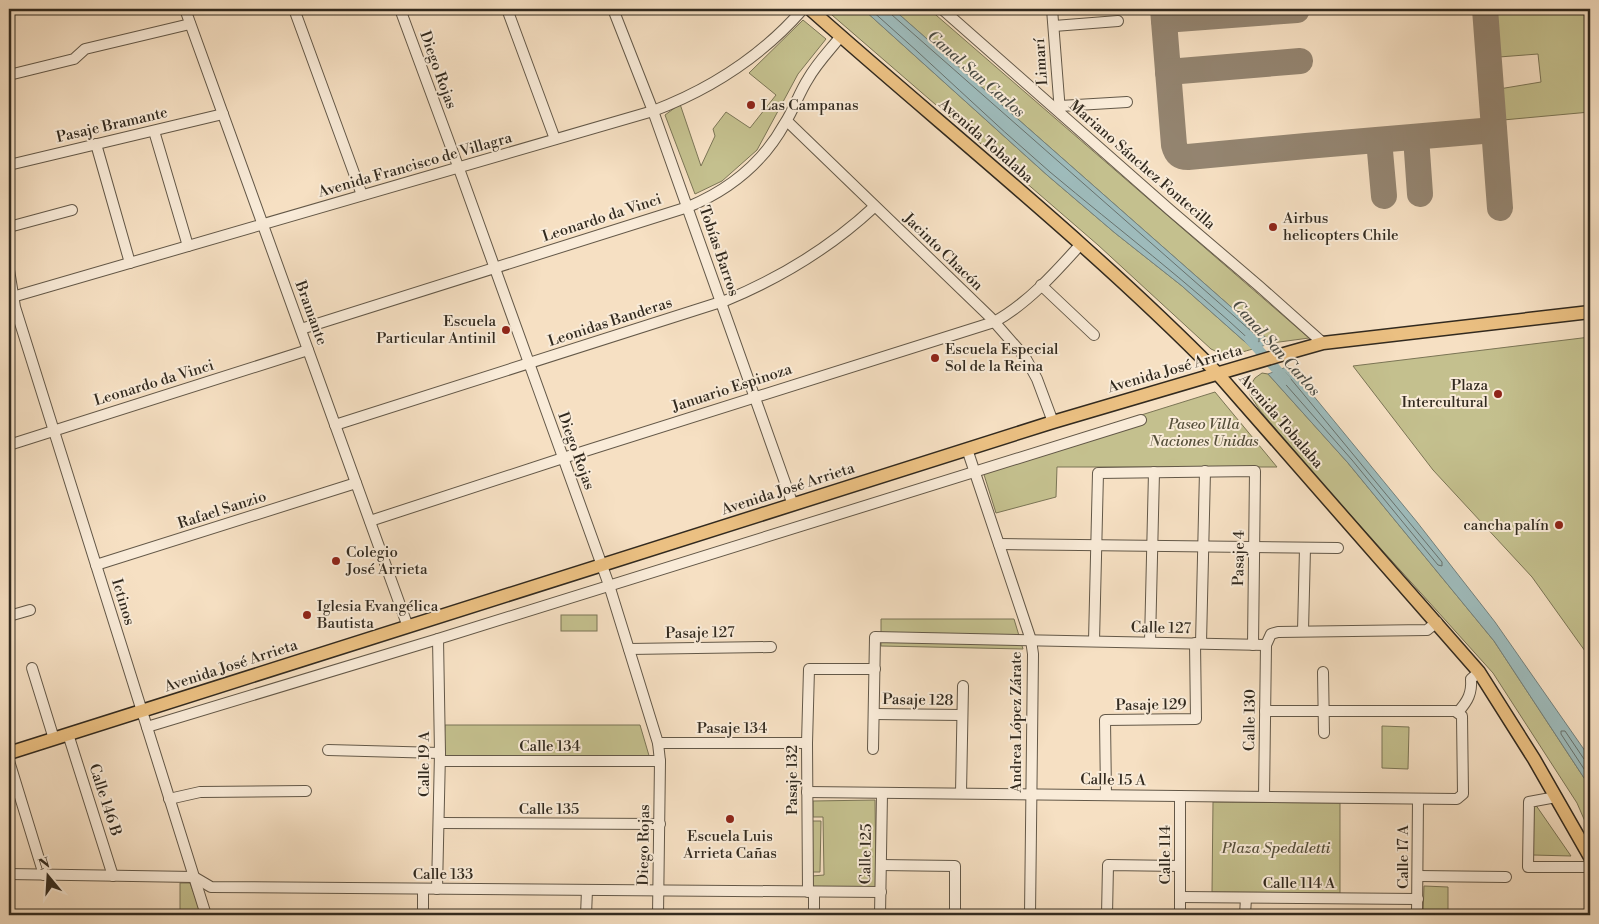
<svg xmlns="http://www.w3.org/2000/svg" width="1599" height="924" viewBox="0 0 1599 924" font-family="'Libre Bodoni',serif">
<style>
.green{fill:#c4c08e;stroke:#7b7556}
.water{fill:#9ebbbb;stroke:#73817d}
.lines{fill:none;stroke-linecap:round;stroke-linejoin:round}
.shore{stroke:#68726d;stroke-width:1}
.canal{stroke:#9ebbbb;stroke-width:10}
.taxiway{stroke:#948571;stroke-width:26}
.minor-casing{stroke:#635848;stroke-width:12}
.major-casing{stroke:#322a1f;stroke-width:15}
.minor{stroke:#f9ebd8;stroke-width:10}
.major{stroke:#ebc082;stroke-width:12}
.poi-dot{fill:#8f2418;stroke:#f9ebd8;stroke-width:2}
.labels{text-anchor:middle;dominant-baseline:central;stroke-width:4;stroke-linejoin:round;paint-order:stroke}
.street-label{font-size:15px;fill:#322a1f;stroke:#f9ebd8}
.poi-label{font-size:15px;fill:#322a1f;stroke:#f9ebd8;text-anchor:start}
.park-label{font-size:15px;font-style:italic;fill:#56503b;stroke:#f9ebd8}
.water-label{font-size:16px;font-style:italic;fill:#4d4e46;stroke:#f9ebd8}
</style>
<rect width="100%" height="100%" fill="#f6e0c3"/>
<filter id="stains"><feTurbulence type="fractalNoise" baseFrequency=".004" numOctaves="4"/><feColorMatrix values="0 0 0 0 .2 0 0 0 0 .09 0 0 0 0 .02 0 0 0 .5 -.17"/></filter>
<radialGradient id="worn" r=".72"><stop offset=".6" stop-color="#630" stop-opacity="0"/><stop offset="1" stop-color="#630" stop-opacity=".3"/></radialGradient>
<g class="green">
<path d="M825,9H863L1047,175L1115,233L1182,286L1253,349C1234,354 1229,358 1211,349L1098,245Z"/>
<path d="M893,9H929L1309,338L1272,343Z"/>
<path d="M1493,9H1590V112L1503,120L1499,89L1541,82L1538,54L1499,57Z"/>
<path d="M803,20L826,39L798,74L757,150L722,181L695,194L665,115L680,104L701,166L715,136L713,129L726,112L750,128L776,95L749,73Z"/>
<path d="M1590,337V658L1532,577L1433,470L1353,366Z"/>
<path d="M1262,373L1268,374L1348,463L1494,641L1590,787V833L1577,803L1493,673L1300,459L1259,409L1250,395V386L1255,378Z"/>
<path d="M1215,392L1277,467H1057L1056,497L996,513L981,465Z"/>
<rect x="561" y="615" width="36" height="16"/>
<path d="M881,619H1014L1023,649L881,646Z"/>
<path d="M445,725H640L650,759L443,758Z"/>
<path d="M1382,726L1409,727L1408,769L1382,768Z"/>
<path d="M875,800L876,888L812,889V876L824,875L823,817H813V801Z"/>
<path d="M1533,801L1571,856L1533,855Z"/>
<path d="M1213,802L1340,803V893L1212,892Z"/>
<path d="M811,821H821L820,872H811Z"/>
<path d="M180,883H190L202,915H180Z"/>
<path d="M1424,886L1448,887V915H1423Z"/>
</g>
<g class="water">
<path d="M863,9H893L1272,343L1253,349L1182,286L1115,233L1047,175Z"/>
<path d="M1289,366L1417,522L1495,622L1590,758V787L1494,641L1348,463L1268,374Z"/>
<path d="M1590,582V609C1584,601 1583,590 1590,582Z"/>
</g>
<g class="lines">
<g class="shore">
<path d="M870,9C931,62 988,119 1050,172C1118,229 1188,282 1253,343L1259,342V338L892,15L890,9"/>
<path d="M1286,373L1442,562V566L1438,565L1352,460L1280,378V375Z"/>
<path d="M1590,761L1584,759L1565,731H1561V734L1590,778"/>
</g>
<path class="canal" d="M1249,339L1286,380"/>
<g class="taxiway">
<path d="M1163,9L1174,145C1176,153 1180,157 1188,157L1306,146L1494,130"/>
<path d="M1485,9L1500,208"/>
<path d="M1164,20L1297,10"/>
<path d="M1168,72L1300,61"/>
<path d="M1416,137L1420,194"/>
<path d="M1379,140L1384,196"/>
</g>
<defs>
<g id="minor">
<path d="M185,9L408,627"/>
<path d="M294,9L362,195"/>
<path d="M400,9L462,177L609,585L658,743L660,761L658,915"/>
<path d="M507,9L555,139"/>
<path d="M613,9L653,111L793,505"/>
<path d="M942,9L1170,210L1259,286L1323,343"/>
<path d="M1052,9L1060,112"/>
<path d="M1054,26L1118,21"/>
<path d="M9,75L74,59L85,49L190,24"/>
<path d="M1060,106L1127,102"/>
<path d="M787,121L990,317L1025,357L1037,379L1053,422"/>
<path d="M154,131L188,246"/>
<path d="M96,144L130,263"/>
<path d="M9,165L223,114"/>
<path d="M9,227L72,210"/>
<path d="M9,270L15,307L206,915"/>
<path d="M1041,285L1094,335"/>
<path d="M9,298L653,111C711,89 762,56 803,9"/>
<path d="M301,329L688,207C729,190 763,163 785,123C794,109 799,93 808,79C817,63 830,50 841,36"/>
<path d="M335,425L727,300C782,277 831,247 874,207"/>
<path d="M9,445L308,350"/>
<path d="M967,449L1031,640L1033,654L1030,915"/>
<path d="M370,521L563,458L994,322C1027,304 1055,273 1080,245"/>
<path d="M999,544L1338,548"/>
<path d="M96,565L356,483"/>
<path d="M9,616L30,610"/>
<path d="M1303,631L1305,548"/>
<path d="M1094,641L1098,473L1255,471L1253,645"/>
<path d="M1150,642L1154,472"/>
<path d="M1201,643L1205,471"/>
<path d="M629,649L771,647"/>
<path d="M32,668L54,739"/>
<path d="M1323,672L1324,733"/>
<path d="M1458,712C1468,701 1472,693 1471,679L1479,672"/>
<path d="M874,714L962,715"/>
<path d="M147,727L438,639L1141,420"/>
<path d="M68,734L113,876"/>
<path d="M658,743H807"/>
<path d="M873,749L875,637L1266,645"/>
<path d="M328,750L440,753"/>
<path d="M9,761L44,875"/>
<path d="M440,761H660"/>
<path d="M807,792L1457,799L1463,794L1462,716L1455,711H1265"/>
<path d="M961,793L963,686"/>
<path d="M1106,795L1105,720L1196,719L1195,643"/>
<path d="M1264,796L1266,645L1271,634L1278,632L1427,630L1437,622"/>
<path d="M1556,797L1529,802L1528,867H1590"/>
<path d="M169,799L200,792L306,791"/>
<path d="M439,823L660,824"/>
<path d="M881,865L955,866V915"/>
<path d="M9,874L194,877L211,887L881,892"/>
<path d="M1418,876L1506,877"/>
<path d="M437,889L440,753L438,639"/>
<path d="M808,892L807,743L809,669H875"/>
<path d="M1180,897L1418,899"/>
<path d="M423,915V889"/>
<path d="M586,915L587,890"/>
<path d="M814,915V892"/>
<path d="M880,915L882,793"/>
<path d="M1107,915L1108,865L1180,866"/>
<path d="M1180,915V796"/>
<path d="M1245,915L1246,898"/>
<path d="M1417,915L1418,799"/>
</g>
<g id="major">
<path d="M810,9C945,129 1090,244 1217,373L1479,672L1534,759L1590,857"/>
<path d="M9,753L1053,422L1291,352L1323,343L1590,312"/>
</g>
</defs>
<use href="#minor" class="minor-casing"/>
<use href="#major" class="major-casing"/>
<use href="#minor" class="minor"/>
<use href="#major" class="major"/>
</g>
<g class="poi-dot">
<circle cx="751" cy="105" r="5"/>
<circle cx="1273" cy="227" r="5"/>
<circle cx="506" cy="330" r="5"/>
<circle cx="935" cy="358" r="5"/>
<circle cx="1498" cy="394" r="5"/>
<circle cx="1559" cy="525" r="5"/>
<circle cx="336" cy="561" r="5"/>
<circle cx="307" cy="615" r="5"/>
<circle cx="730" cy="819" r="5"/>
</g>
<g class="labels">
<g class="street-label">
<text transform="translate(1041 62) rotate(-94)">Limarí</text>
<text transform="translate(438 70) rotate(70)">Diego Rojas</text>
<text transform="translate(112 125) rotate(-13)">Pasaje Bramante</text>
<text transform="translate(986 141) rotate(41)">Avenida Tobalaba</text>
<text transform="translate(415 165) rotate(-16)">Avenida Francisco de Villagra</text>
<text transform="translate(1142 165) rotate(41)">Mariano Sánchez Fontecilla</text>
<text transform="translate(602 218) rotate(-18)">Leonardo da Vinci</text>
<text transform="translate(719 251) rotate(71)">Tobías Barros</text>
<text transform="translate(943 252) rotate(44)">Jacinto Chacón</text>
<text transform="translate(311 313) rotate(70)">Bramante</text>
<text transform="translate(610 322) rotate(-18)">Leonidas Banderas</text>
<text transform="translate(1175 369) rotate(-16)">Avenida José Arrieta</text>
<text transform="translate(154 383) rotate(-17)">Leonardo da Vinci</text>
<text transform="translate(732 388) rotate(-18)">Januario Espinoza</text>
<text transform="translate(1281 421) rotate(49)">Avenida Tobalaba</text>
<text transform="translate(576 451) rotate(70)">Diego Rojas</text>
<text transform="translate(788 489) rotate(-18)">Avenida José Arrieta</text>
<text transform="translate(222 510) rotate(-18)">Rafael Sanzio</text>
<text transform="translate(1239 558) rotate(-89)">Pasaje 4</text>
<text transform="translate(123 602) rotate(73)">Ictinos</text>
<text transform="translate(1161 628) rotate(1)">Calle 127</text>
<text transform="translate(700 633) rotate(-1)">Pasaje 127</text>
<text transform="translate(231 666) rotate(-18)">Avenida José Arrieta</text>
<text transform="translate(918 700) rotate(1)">Pasaje 128</text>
<text transform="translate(1151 705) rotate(-1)">Pasaje 129</text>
<text transform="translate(1250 720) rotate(-89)">Calle 130</text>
<text transform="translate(1016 722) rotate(-90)">Andrea López Zárate</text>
<text x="732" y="728">Pasaje 134</text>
<text x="550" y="746">Calle 134</text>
<text transform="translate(424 764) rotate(-90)">Calle 19 A</text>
<text transform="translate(792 780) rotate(-90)">Pasaje 132</text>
<text transform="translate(1113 780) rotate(1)">Calle 15 A</text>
<text transform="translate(105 800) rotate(72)">Calle 146 B</text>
<text x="549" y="809">Calle 135</text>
<text transform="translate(644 845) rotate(-89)">Diego Rojas</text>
<text transform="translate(866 854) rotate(-89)">Calle 125</text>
<text transform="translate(1165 855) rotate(-90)">Calle 114</text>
<text transform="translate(1403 857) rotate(-90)">Calle 17 A</text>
<text x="443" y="874">Calle 133</text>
<text x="1299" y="883">Calle 114 A</text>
</g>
<g class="poi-label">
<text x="761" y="105">Las Campanas</text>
<text x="1283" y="218">Airbus<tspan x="1283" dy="17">helicopters Chile</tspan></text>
<text x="496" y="321" text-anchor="end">Escuela<tspan x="496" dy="17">Particular Antinil</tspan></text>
<text x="945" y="349">Escuela Especial<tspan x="945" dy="17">Sol de la Reina</tspan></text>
<text x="1488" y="385" text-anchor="end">Plaza<tspan x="1488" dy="17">Intercultural</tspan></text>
<text x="1549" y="525" text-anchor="end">cancha palín</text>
<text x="346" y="552">Colegio<tspan x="346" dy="17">José Arrieta</tspan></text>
<text x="317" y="606">Iglesia Evangélica<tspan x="317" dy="17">Bautista</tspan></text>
<text x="730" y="836" text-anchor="middle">Escuela Luis<tspan x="730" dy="17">Arrieta Cañas</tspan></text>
</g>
<g class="park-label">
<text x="1204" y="424">Paseo Villa<tspan x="1204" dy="17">Naciones Unidas</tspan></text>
<text x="1276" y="848">Plaza Spedaletti</text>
</g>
<g class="water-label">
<text transform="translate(976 74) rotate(41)">Canal San Carlos</text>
<text transform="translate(1276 348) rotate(48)">Canal San Carlos</text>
</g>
</g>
<rect width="1599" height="924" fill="none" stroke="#f6e0c3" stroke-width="30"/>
<rect x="10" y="10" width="1579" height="904" fill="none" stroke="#322a1f" stroke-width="2.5"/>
<rect x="15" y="15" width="1569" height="894" fill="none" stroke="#322a1f"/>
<g transform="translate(48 876) rotate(342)" stroke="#f9ebd8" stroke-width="4" paint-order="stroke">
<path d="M0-4L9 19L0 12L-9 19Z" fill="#322a1f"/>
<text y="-8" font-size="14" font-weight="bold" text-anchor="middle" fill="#322a1f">N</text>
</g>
<rect width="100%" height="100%" filter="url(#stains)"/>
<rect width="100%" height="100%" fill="url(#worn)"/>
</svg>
